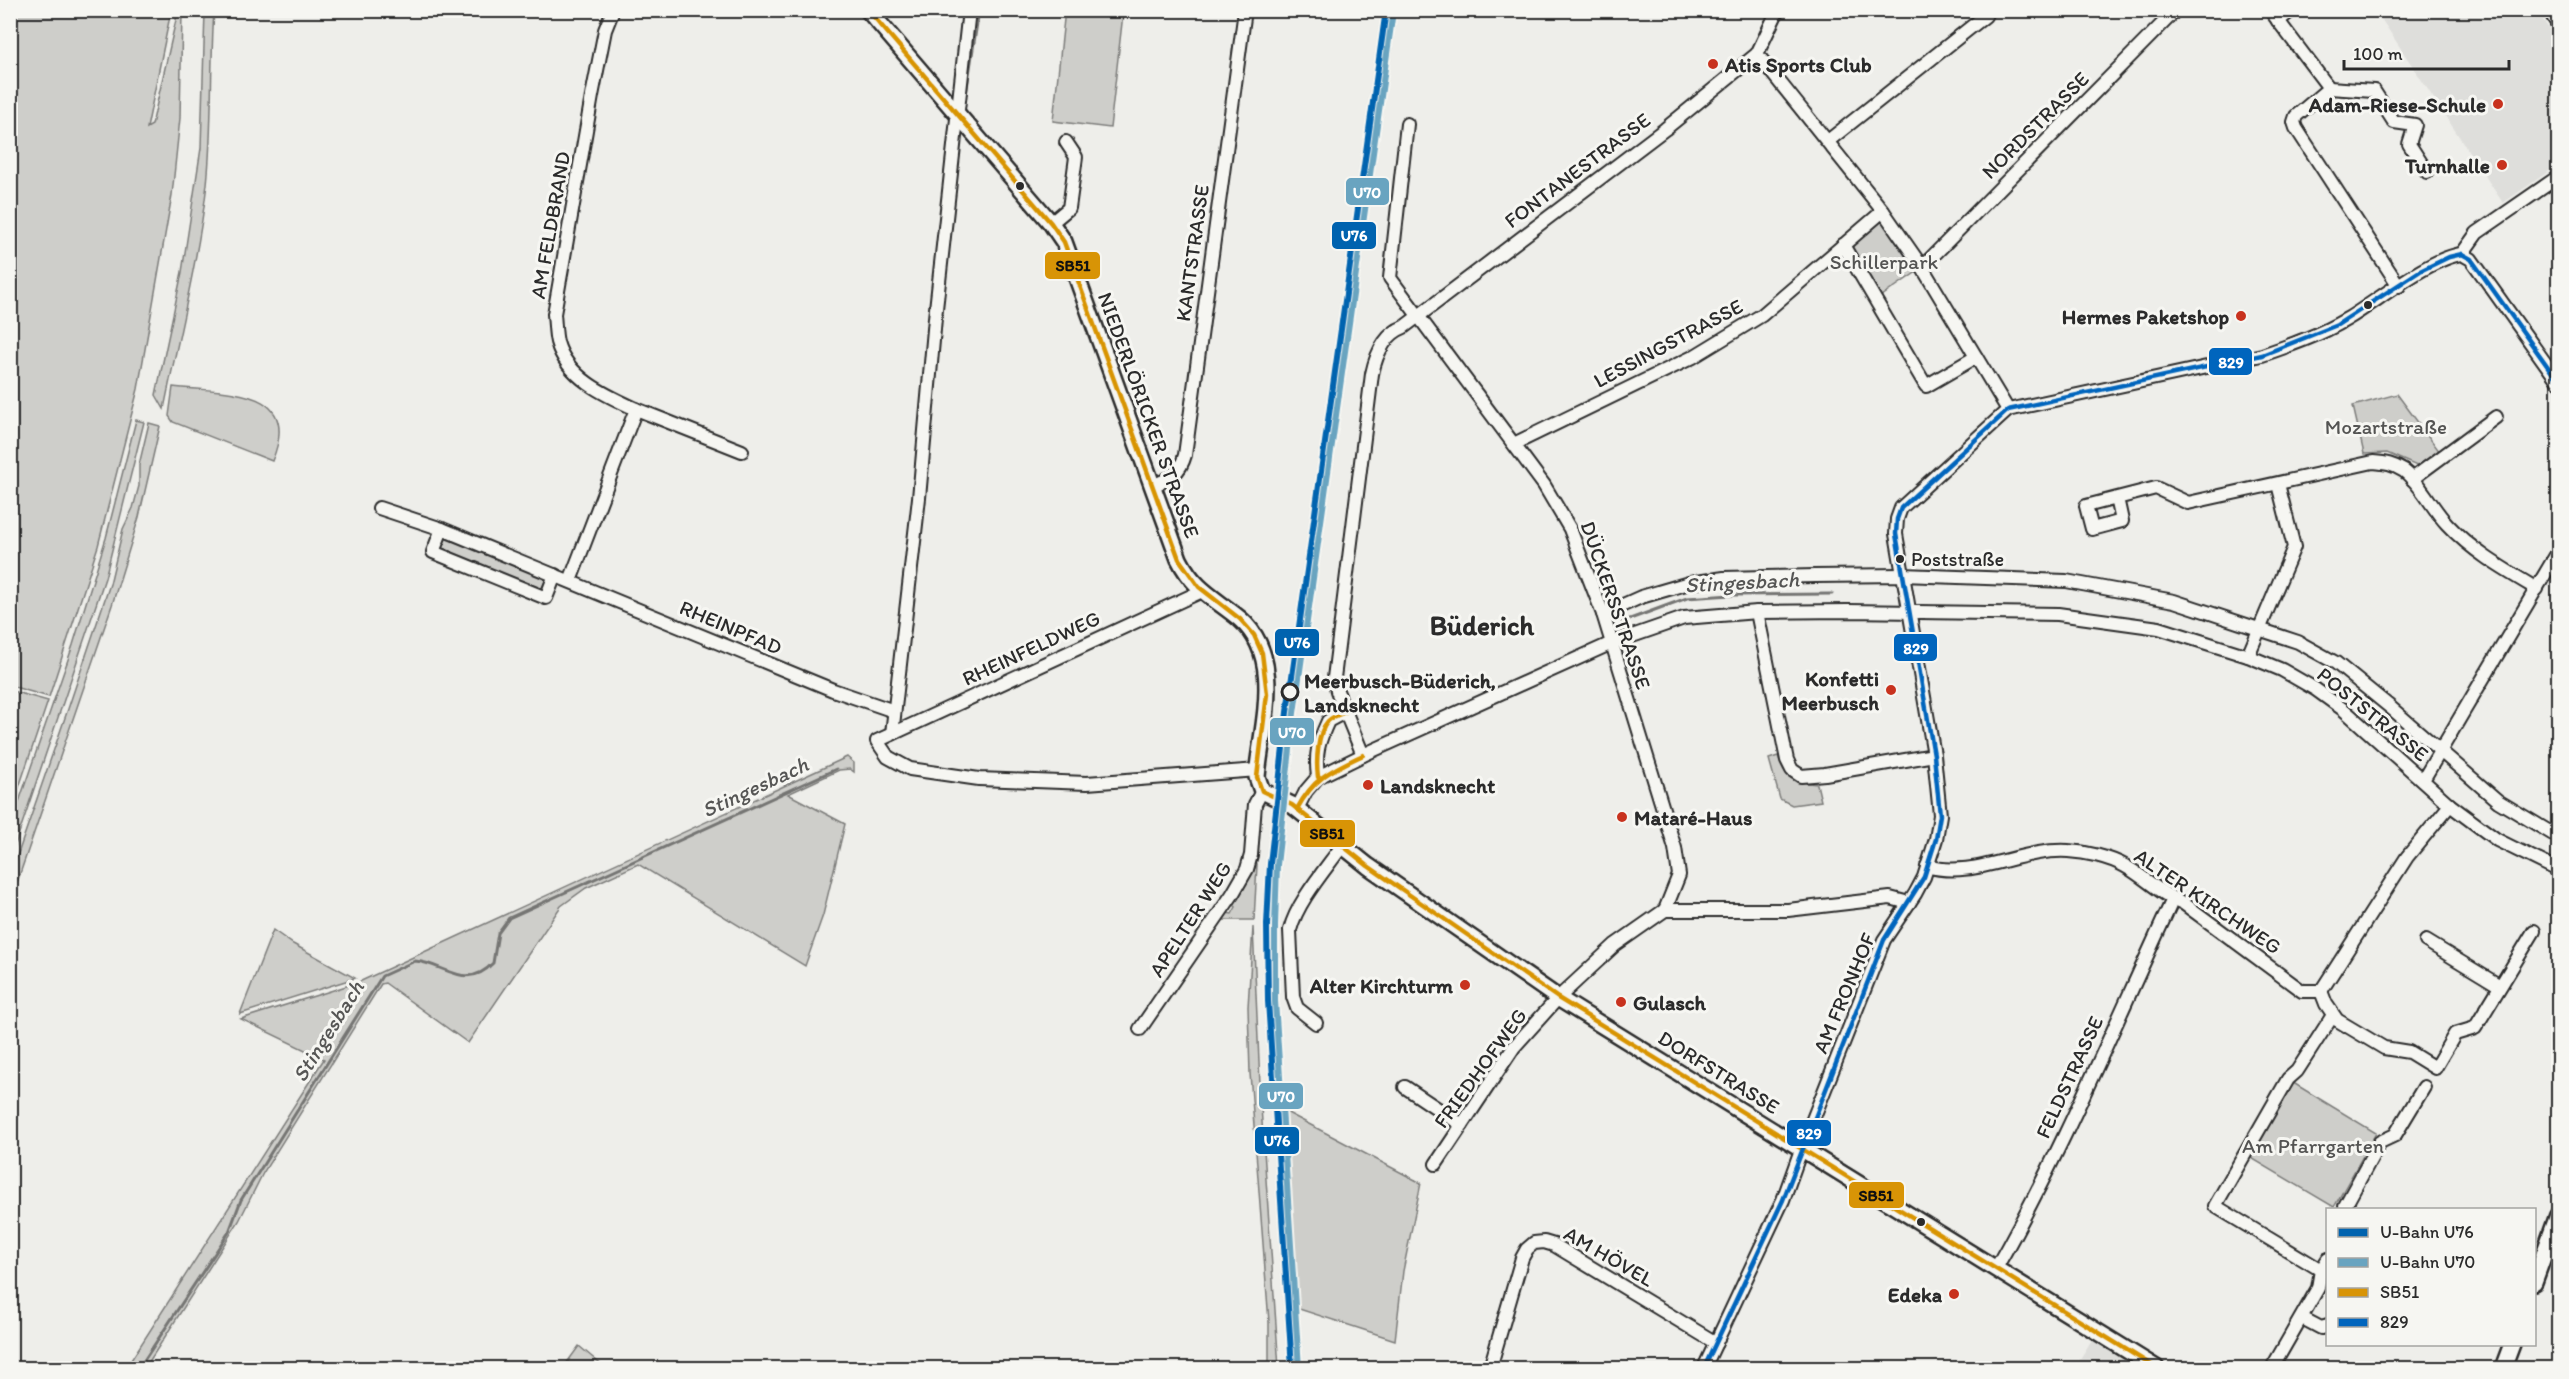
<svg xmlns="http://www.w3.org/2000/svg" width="2569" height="1379" viewBox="0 0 2569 1379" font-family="Itim,sans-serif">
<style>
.built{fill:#dededb}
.green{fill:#cececa;stroke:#7c7c7a;stroke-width:1.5}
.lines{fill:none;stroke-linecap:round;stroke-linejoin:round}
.stream{stroke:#757573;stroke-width:3}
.minor-casing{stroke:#2b2b2b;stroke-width:16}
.major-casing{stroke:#2b2b2b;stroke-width:20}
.minor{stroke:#f6f6f2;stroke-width:12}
.major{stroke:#f6f6f2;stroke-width:15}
.bus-1-casing{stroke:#f6f6f2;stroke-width:9}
.bus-2-casing{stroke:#f6f6f2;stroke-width:9}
.bus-1{stroke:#d89406;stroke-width:4.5}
.bus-2{stroke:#0065bd;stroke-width:4.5}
.metro-1-casing{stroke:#f6f6f2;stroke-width:10}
.metro-2-casing{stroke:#f6f6f2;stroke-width:10}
.metro-1{stroke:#0063af;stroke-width:6}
.metro-2{stroke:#69a4c0;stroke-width:6}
.poi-dot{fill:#c8321e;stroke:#f6f6f2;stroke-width:2}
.bus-dot{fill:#2b2b2b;stroke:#f6f6f2;stroke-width:2}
.stop-dot{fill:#f6f6f2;stroke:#2b2b2b;stroke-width:3}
.labels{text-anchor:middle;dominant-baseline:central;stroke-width:6;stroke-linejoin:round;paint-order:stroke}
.bus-label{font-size:20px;fill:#2b2b2b;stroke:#f6f6f2;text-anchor:start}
.poi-label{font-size:21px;font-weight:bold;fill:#2b2b2b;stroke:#f6f6f2;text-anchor:end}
.street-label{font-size:21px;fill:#2b2b2b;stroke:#f6f6f2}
.park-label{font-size:21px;fill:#545453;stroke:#f6f6f2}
.stop-label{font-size:21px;font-weight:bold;fill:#2b2b2b;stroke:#f6f6f2;text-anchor:start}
.water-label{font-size:22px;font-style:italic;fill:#565655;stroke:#f6f6f2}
.district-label{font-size:27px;font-weight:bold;fill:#2b2b2b;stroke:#f6f6f2}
.line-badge{stroke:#f6f6f2;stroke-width:2}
.badge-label{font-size:16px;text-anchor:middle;font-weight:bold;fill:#fff}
.pale-badge-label{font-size:16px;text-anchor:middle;font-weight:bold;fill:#111}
</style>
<rect width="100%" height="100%" fill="#eeeeea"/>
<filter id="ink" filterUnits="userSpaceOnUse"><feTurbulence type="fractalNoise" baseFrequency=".0167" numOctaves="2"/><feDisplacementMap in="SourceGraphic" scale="12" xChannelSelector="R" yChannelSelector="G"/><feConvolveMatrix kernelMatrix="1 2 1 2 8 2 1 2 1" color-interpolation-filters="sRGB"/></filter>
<g filter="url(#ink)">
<g class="built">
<path d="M2376,11H2537L2558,42V165L2503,203Z"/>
<path d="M2093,1339L2136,1366L2135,1368H2075Z"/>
</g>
<g class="green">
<path d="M1065,10L1120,11L1123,14L1110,128L1053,121Z"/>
<path d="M10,11H171L147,128L152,125L178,11H182L180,118L172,195L138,389L98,546L49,697L11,686Z"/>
<path d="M205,11H214C210,68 213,126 207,184C198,260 179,334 164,409L156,395L182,272L201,148Z"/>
<path d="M1882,218L1918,271L1879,298L1848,247Z"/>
<path d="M173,387C222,393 304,385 272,461L173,422L169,416Z"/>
<path d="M2397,394L2440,452L2419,467L2387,453L2364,454L2353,406Z"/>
<path d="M136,420L144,422L105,578L11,857V825L73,645L106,538Z"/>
<path d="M149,423L160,426L139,517L112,605L11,900V874L68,709L110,584L123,529L133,508L139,486V465Z"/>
<path d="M446,537L544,576L546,579L541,590L441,549L440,547Z"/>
<path d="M12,691L48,701L11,811Z"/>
<path d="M1778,756C1785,780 1794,782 1817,784L1821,801L1792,805L1780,799L1769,759Z"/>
<path d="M847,757L854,763V772L850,769L839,770L788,794L845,824L823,915L805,966L638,864L586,888L561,906L468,1043L385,983L381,984L263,1173L239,1221L145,1368H126L324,1059L241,1019L359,982Z"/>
<path d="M1257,865L1254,920H1221L1226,913L1232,914L1236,907L1232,903Z"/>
<path d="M1253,927L1261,1107L1279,1368H1269V1322L1250,1073L1248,1007Z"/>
<path d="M273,930L293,944L355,978L240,1014Z"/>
<path d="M2290,1081L2376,1133L2334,1207L2248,1156Z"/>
<path d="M1284,1111L1421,1183L1403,1271L1395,1340L1296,1308Z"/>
<path d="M579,1346L605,1368H563Z"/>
</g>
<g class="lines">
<g class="stream">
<path d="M966,94L979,10"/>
<path d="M1622,622L1687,598L1731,595L1832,594"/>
<path d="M139,1368L229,1232L241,1200L382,976L415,961C444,963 466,992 493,963L498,933L509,918L836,769"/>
</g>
<defs>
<g id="minor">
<path d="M2270,10L2329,88L2296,116L2294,122L2296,128L2399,286"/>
<path d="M2549,10L2558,25"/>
<path d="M2278,21L2292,10"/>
<path d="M1757,54L1883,211L1922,267L2008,410"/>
<path d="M2329,88L2374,91L2394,122L2415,125L2409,144L2427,172"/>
<path d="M1407,124L1390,278L1544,485L1570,529L1603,614L1675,848L1679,875L1665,910"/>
<path d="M1828,141L1985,16L1988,10"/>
<path d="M1051,223L1069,208L1076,157L1066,142"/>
<path d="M1843,245L1926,386L1976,357"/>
<path d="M2462,254L2471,259L2558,381"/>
<path d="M2462,254L2477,233L2558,177"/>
<path d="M1922,267L2176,10"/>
<path d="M636,409L742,451"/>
<path d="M1514,444L1693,357L1762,315L1883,211"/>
<path d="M2412,479L2496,417"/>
<path d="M1154,485C1170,479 1180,473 1185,455L1245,10"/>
<path d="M2117,498L2086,506L2092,529L2122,521L2117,498L2156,488L2188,503L2373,462C2386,463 2393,464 2404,471C2421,484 2432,508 2447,524C2473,552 2505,570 2537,589"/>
<path d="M379,508L442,529L833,690L894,711"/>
<path d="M442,529L433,552L546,598L555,575"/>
<path d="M570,581L636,409C605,395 567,378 557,342C555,334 555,323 554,314L592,96L605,30L613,10"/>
<path d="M1202,591L877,741L888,757L910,769L979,779L1087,783L1258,770"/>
<path d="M1757,612L1787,760L1792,770L1801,776L1825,774L1934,755"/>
<path d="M1603,614L1641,597L1689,583L1724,578L1815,576L1902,575L2066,581L2174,601L2298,642L2336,663L2390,707L2498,801L2558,837"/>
<path d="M2248,656L2294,547L2278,484"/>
<path d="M892,734L919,498L935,318L969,10"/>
<path d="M1363,755L1337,691L1334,678L1372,374C1376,355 1385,334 1404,327L1665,129L1757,54L1778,10"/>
<path d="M1318,777C1315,753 1318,743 1328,721L1345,712"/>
<path d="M2423,780L2558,552"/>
<path d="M1297,809L1306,791L1318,777L1363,755L1612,643L1684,618L1757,612L1848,611L2058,614L2159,628L2248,656L2282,670L2315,689L2344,710L2450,805L2497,840L2558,870"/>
<path d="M1927,866C1973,880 2021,848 2068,851C2086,852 2109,857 2125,866C2145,877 2161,895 2183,903L2302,991H2321"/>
<path d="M2426,941L2500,986"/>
<path d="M2321,991L2326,1004L2337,1020L2384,1048L2409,1052L2435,1068L2455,1034L2475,1028L2534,931"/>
<path d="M2321,991L2407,857L2450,805"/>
<path d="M1316,1023L1297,1008L1293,997L1290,930C1297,902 1325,870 1342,846"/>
<path d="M1140,1029L1232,895L1247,869L1251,855L1255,804L1262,791"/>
<path d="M1405,1087L1462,1125"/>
<path d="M1436,1164L1514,1047L1558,998L1615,945L1665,910H1788L1890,898L1909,903"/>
<path d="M2346,1210L2345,1206L2380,1142L2395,1135L2424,1087"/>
<path d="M1996,1268C2062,1152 2116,1021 2173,899"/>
<path d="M2321,1270L2215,1206L2288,1079L2297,1071L2333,1015"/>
<path d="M2302,1318L2321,1328L2328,1326"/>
<path d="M1490,1368L1522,1258L1527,1249L1534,1243L1544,1242L1554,1245L1716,1343"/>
<path d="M1704,1368L1783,1200L1802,1147L1884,940L1915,894L1924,877L1936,839L1940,815L1934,755L1896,534L1897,519L1901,508L2008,410L2262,355C2291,345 2320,335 2347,319C2376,302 2431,257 2462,254"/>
<path d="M2272,1368L2318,1288L2321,1270L2328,1259"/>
</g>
<g id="major">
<path d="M868,10L1051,223L1064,242L1179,559C1195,591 1215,598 1240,619C1285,658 1261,727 1257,777L1262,791L1292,805L1368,866L1558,998L2156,1368"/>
<path d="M2534,1282L2558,1215"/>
<path d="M2503,1368L2512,1344"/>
</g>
</defs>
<use href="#minor" class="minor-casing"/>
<use href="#major" class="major-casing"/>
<use href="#minor" class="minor"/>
<use href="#major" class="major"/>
<defs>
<g id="bus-1">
<path d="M868,10L1051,223L1064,242L1179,559L1199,587L1240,619L1254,635L1262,653L1267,694L1257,777L1262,791L1292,805L1368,866L1558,998L2156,1368"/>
<path d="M1318,777C1316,762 1317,733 1328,721C1332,717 1340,714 1345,712"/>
<path d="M1297,809C1314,777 1332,770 1363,755"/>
</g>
<g id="bus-2">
<path d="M2462,254L2471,259L2558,381"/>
<path d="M1704,1368L1783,1200L1884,940L1924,877L1936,839L1940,815L1934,755L1896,534L1897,519L1901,508L2008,410L2262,355L2337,325L2420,271L2449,257L2462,254"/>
</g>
</defs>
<use href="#bus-1" class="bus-1-casing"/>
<use href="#bus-2" class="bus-2-casing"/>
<use href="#bus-1" class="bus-1"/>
<use href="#bus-2" class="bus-2"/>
<defs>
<path id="metro-1" d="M1292,1368L1268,1001L1267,925L1270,864L1287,712L1386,10"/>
<path id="metro-2" d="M1299,1368L1275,1001V925L1277,865L1294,713L1393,11"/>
</defs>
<use href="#metro-1" class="metro-1-casing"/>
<use href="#metro-2" class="metro-2-casing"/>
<use href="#metro-1" class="metro-1"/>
<use href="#metro-2" class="metro-2"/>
</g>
</g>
<g class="poi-dot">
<circle cx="1713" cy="64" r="6"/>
<circle cx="2498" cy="104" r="6"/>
<circle cx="2502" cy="165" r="6"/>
<circle cx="2241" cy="316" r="6"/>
<circle cx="1891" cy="690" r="6"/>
<circle cx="1368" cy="785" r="6"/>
<circle cx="1622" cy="817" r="6"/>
<circle cx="1465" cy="985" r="6"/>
<circle cx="1621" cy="1002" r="6"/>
<circle cx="1954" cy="1294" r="6"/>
</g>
<g class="bus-dot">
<circle cx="1020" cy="186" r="5"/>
<circle cx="2368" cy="305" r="5"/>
<circle cx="1900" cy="559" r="5"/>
<circle cx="1921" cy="1222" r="5"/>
</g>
<circle class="stop-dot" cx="1290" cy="692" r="8"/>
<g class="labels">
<g class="bus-label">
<text x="1911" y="559">Poststraße</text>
</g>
<g class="poi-label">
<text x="1725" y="64" text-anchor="start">Atis Sports Club</text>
<text x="2486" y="104">Adam-Riese-Schule</text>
<text x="2490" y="165">Turnhalle</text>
<text x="2229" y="316">Hermes Paketshop</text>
<text x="1879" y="678">Konfetti<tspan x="1879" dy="24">Meerbusch</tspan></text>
<text x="1380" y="785" text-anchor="start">Landsknecht</text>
<text x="1634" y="817" text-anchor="start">Mataré-Haus</text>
<text x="1453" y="985">Alter Kirchturm</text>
<text x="1633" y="1002" text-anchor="start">Gulasch</text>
<text x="1942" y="1294">Edeka</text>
</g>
<g class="street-label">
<text transform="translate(2035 125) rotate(-45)">NORDSTRASSE</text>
<text transform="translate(1577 170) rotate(-37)">FONTANESTRASSE</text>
<text transform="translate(550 225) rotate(-80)">AM FELDBRAND</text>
<text transform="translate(1192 253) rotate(-82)">KANTSTRASSE</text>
<text transform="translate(1668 343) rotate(-28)">LESSINGSTRASSE</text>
<text transform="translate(1149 415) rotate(70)">NIEDERLÖRICKER STRASSE</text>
<text transform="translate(1616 605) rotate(71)">DÜCKERSSTRASSE</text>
<text transform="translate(731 627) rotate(23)">RHEINPFAD</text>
<text transform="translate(1031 648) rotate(-25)">RHEINFELDWEG</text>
<text transform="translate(2373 714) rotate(39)">POSTSTRASSE</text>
<text transform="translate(2208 901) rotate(34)">ALTER KIRCHWEG</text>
<text transform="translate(1190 919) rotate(-57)">APELTER WEG</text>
<text transform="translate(1844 993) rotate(-67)">AM FRONHOF</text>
<text transform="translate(1480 1068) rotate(-54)">FRIEDHOFWEG</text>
<text transform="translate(1719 1072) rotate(32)">DORFSTRASSE</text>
<text transform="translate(2069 1077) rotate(-65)">FELDSTRASSE</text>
<text transform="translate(1609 1256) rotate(30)">AM HÖVEL</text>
</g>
<g class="park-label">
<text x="1884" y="261">Schillerpark</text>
<text x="2386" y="426">Mozartstraße</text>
<text x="2313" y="1145">Am Pfarrgarten</text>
</g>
<g class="stop-label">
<text x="1304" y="680">Meerbusch-Büderich,<tspan x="1304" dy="24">Landsknecht</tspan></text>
</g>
<g class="water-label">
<text transform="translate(1742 582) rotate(-3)">Stingesbach</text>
<text transform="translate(755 787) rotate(-25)">Stingesbach</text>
<text transform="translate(328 1031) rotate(-58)">Stingesbach</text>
</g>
<g class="district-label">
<text x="1482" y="625">Büderich</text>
</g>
</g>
<g class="line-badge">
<rect x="1345" y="177" width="45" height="29" rx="6" fill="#69a4c0"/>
<rect x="1331" y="221" width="46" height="29" rx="6" fill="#0063af"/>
<rect x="1044" y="251" width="57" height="29" rx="6" fill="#d89406"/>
<rect x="2208" y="347" width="45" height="29" rx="6" fill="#0065bd"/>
<rect x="1274" y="628" width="46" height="29" rx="6" fill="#0063af"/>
<rect x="1893" y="633" width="45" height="29" rx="6" fill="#0065bd"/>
<rect x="1269" y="717" width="46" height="29" rx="6" fill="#69a4c0"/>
<rect x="1299" y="819" width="57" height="29" rx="6" fill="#d89406"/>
<rect x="1258" y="1082" width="46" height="28" rx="6" fill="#69a4c0"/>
<rect x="1786" y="1119" width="46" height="28" rx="6" fill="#0065bd"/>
<rect x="1254" y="1126" width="46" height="29" rx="6" fill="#0063af"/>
<rect x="1848" y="1181" width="57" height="28" rx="6" fill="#d89406"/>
</g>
<g class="badge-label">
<text x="1367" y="198">U70</text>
<text x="1354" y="241">U76</text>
<text x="2231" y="368">829</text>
<text x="1297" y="648">U76</text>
<text x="1916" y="654">829</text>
<text x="1292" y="738">U70</text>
<text x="1281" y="1102">U70</text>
<text x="1809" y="1139">829</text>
<text x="1277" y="1146">U76</text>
</g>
<g class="pale-badge-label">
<text x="1073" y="271">SB51</text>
<text x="1327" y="839">SB51</text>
<text x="1876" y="1201">SB51</text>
</g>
<rect width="2569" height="1379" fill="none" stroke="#f6f6f2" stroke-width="36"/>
<rect x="18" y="18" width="2533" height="1343" fill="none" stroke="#2b2b2b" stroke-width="2" filter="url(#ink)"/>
<rect x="2326" y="1208" width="210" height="138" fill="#f6f6f2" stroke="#a5a5a2" stroke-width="1.5"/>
<rect x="2338" y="1228" width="30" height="9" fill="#0063af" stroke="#a5a5a2" stroke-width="1.5"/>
<text x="2380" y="1238" font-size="18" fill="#2b2b2b">U-Bahn U76</text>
<rect x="2338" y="1258" width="30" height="9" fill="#69a4c0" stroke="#a5a5a2" stroke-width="1.5"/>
<text x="2380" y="1268" font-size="18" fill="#2b2b2b">U-Bahn U70</text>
<rect x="2338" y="1288" width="30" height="9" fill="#d89406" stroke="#a5a5a2" stroke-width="1.5"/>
<text x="2380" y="1298" font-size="18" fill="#2b2b2b">SB51</text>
<rect x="2338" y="1318" width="30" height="9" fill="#0065bd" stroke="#a5a5a2" stroke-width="1.5"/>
<text x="2380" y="1328" font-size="18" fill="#2b2b2b">829</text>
<path d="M2344 60v9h165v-9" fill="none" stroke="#2b2b2b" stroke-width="3"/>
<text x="2353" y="60" font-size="18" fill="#2b2b2b" stroke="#f6f6f2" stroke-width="4.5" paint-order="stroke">100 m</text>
</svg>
